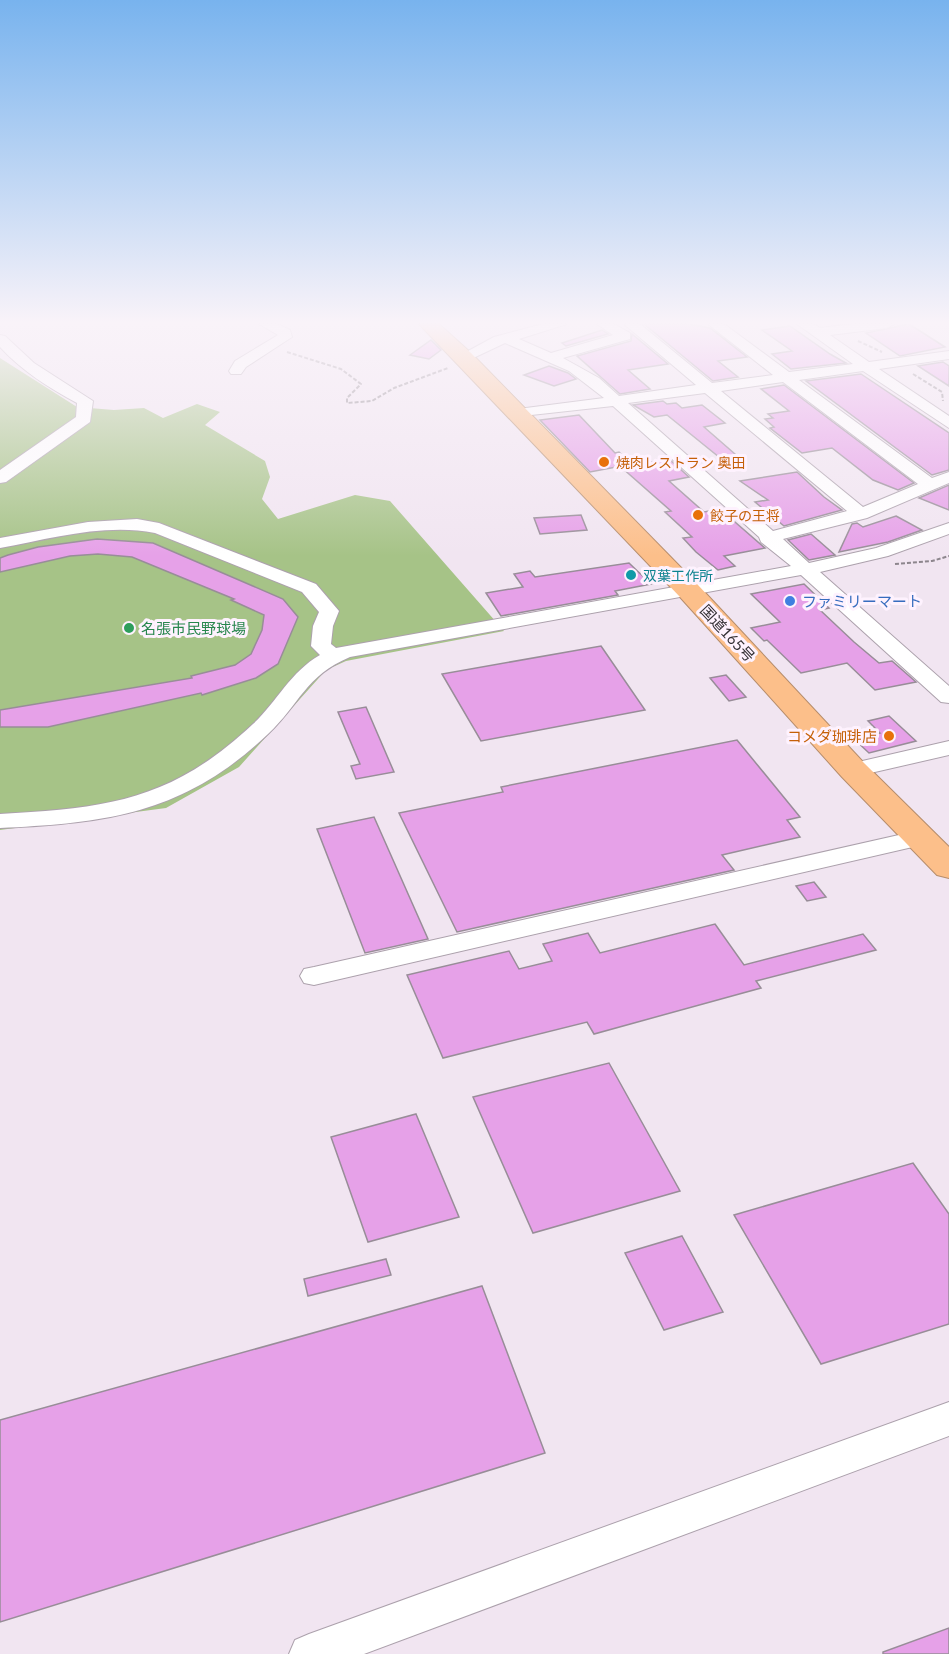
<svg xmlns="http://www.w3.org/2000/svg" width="949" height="1654" viewBox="0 0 949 1654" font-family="Lato,'Noto Sans JP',sans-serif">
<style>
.green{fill:#a6c387}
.building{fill:#e6a1e8;stroke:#988d98;stroke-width:1.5}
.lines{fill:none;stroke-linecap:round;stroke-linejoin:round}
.minor-casing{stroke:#aca1ac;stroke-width:2}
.highway-casing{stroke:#b68d6c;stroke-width:2}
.path{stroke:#8d868d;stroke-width:2;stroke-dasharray:4 2;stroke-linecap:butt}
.minor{fill:#fff;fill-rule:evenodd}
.highway{fill:#fcbf8a;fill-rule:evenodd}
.food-dot{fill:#e8710a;stroke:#fef2fe;stroke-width:2}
.culture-dot{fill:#0f9aa8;stroke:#fef2fe;stroke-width:2}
.shop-dot{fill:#3f7fe0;stroke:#fef2fe;stroke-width:2}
.leisure-dot{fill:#2e9e5b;stroke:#fef2fe;stroke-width:2}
.labels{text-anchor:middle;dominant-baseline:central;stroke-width:6;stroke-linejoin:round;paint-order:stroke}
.far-food-label{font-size:14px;fill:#c56008;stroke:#fef2fe;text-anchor:start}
.far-culture-label{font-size:14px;fill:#0d838f;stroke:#fef2fe;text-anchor:start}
.shop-label{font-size:15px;fill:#366cbe;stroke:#fef2fe;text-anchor:start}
.leisure-label{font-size:15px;fill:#27864d;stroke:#fef2fe;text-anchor:start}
.street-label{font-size:15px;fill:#343034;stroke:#fef2fe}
.food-label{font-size:15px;fill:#c56008;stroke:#fef2fe;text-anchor:end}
</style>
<rect width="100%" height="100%" fill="#f1e5f1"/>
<path class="green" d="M0,358L77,407L114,410L144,408L163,418L197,404L220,412L205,425L265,461L270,477L262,499L278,519L355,495L390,501L504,631L346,661L326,670L239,767L166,808L0,830Z"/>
<g class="building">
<path d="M644,324H688L710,328L747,357L718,361L738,377L713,381Z"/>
<path d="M909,324L945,347L900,356L866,333Z"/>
<path d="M790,326L830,354L846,363L791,369L772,354L792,351L762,330Z"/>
<path d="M602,330L608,334L566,346L562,343Z"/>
<path d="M632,334L668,364L628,370L650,389L620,394L577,356L631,341Z"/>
<path d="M431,340L441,350L429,359L410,355Z"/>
<path d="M943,362L949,366V386L918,366Z"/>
<path d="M549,366L568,373L576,379L554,386L524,375Z"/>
<path d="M861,374L949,433V470L932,475L806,381Z"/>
<path d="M784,385L914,483L898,490L873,480L832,448L802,453L770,428L774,427L765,419L773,418L768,414L789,411L761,389Z"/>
<path d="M663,401L667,404L676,403L682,408L702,405L725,423L704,427L743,461L735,470L667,415L654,417L633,405Z"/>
<path d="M579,415L615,453L619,452L632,464L590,472L540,420Z"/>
<path d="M669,459L689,477L669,481L704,512L720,509L765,548L724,556L735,566L718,570L696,552L683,538L692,537L665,512L671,511L621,467Z"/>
<path d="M797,472L824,497L842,510L784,526L755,502L768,500L740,481Z"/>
<path d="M949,485V510L919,498Z"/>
<path d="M581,515L587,530L540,534L534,518Z"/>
<path d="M896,516L922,530L888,542L839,552L852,524L857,523L863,527Z"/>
<path d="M811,534L835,555L809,560L788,540Z"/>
<path d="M97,539L153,543L283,599L298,617L278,664L256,678L202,695L201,693L48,727H0V710L192,678L191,676L235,665L251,654L262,630L264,615L231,600L234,599L132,557L98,554L70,556L0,572V558L8,555L38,547Z"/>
<path d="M629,563L651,584L615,591L618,595L501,616L486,593L523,587L514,574L530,571L535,577Z"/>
<path d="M804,584L829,608L820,610L854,642L879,663L892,661L916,682L875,690L847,663L801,673L767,640L764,641L751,628L780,622L751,594Z"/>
<path d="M601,646L645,710L481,741L442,674Z"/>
<path d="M726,675L746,697L729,701L710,678Z"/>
<path d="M366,707L394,772L356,779L351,766L360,764L338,712Z"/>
<path d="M889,716L916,741L869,753L854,739L880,733L868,721Z"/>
<path d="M737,740L800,817L787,820L800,837L722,855L734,870L457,932L399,813L503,792L501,787Z"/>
<path d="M374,817L428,939L365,953L317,829Z"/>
<path d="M814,882L826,897L807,901L796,886Z"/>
<path d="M715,924L744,965L863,934L876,950L756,981L761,988L594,1034L587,1022L443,1058L407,975L509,951L519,969L552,961L543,944L588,933L600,953Z"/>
<path d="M609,1063L680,1191L533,1233L473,1097Z"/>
<path d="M416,1114L459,1217L368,1242L331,1137Z"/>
<path d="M913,1163L949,1214V1324L821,1364L734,1215Z"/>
<path d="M682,1236L723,1312L664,1330L625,1253Z"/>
<path d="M386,1259L391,1275L308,1296L304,1279Z"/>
<path d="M482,1286L545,1453L0,1622V1420Z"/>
<path d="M949,1628V1654H883V1652Z"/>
</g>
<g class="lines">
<defs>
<g id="minor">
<path d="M259,324H277L290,330L292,337L246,367L241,374H231L229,371L235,361L278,335Z"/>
<path d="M543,324H567L519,339L551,353L613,335L597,324H614L630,333V339L563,358L599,378L619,396L696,385L624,324H640L712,383L773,375L708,324H724L789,372L853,364L797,324H813L820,328L853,324H894L887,328L830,335L869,362L949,351V359L879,369L949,416V428L863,371L799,380L932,478L949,472V483L867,518L783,539L809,563L876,548L949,523V534L888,556L820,572L949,686V703L941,702L801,575L350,657C305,676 300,704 268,734C185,813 109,823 0,828V814C107,808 171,801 253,724C277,702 290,672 320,655L311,646L313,626L319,612L302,592L155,533C104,523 50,539 0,548V538L88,522L137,519L159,523L316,584L339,611L333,626L331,644L336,648L791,566L761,542L759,537L613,406L513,417L510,414L518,409L604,398L569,371L505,343L469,360H459L457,357L494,337ZM783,382L918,484L863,507L721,391ZM705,393L847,511L773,531L628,403Z"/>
<path d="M0,335L5,336L34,363L93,401L90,422L6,482L0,483V470L76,417L77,403C49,388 22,371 0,347Z"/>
<path d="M949,741V755L853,777L845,775L842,770L845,765Z"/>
<path d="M921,830L930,833L933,838L930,843L314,985L304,983L300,976L304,969L314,967Z"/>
<path d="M949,1402V1436L364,1654H289L295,1640L309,1634Z"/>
</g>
<path id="highway" d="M419,324H439L471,353L698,585L864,763L949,847V878L937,875L842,777L680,597Z"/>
</defs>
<use href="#minor" class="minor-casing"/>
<use href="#highway" class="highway-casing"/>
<g class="path">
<path d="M858,341L882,352"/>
<path d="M287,352L341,369L361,384L347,398V403L372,401L394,388L448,368"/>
<path d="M913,374L942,392L943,401"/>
<path d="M895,564L932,561L949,556"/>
</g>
<use href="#minor" class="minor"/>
<use href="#highway" class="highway"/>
</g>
<linearGradient id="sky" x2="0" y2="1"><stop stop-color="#78b3ee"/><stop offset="0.58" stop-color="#f9f3f9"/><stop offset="1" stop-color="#f9f3f9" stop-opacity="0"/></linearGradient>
<rect width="949" height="556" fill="url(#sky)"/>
<g class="food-dot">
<circle cx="604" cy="462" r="6"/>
<circle cx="698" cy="515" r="6"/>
<circle cx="889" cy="736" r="6"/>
</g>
<circle class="culture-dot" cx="631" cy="575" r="6"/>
<circle class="shop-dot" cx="790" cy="601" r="6"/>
<circle class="leisure-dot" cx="129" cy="628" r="6"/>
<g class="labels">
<g class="far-food-label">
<text x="616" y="462">焼肉レストラン 奥田</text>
<text x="710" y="515">餃子の王将</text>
</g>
<g class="far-culture-label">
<text x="643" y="575">双葉工作所</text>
</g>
<g class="shop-label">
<text x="802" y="601">ファミリーマート</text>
</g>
<g class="leisure-label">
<text x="141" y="628">名張市民野球場</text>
</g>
<g class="street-label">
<text transform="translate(728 633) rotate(47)">国道165号</text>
</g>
<g class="food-label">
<text x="877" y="736">コメダ珈琲店</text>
</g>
</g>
</svg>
